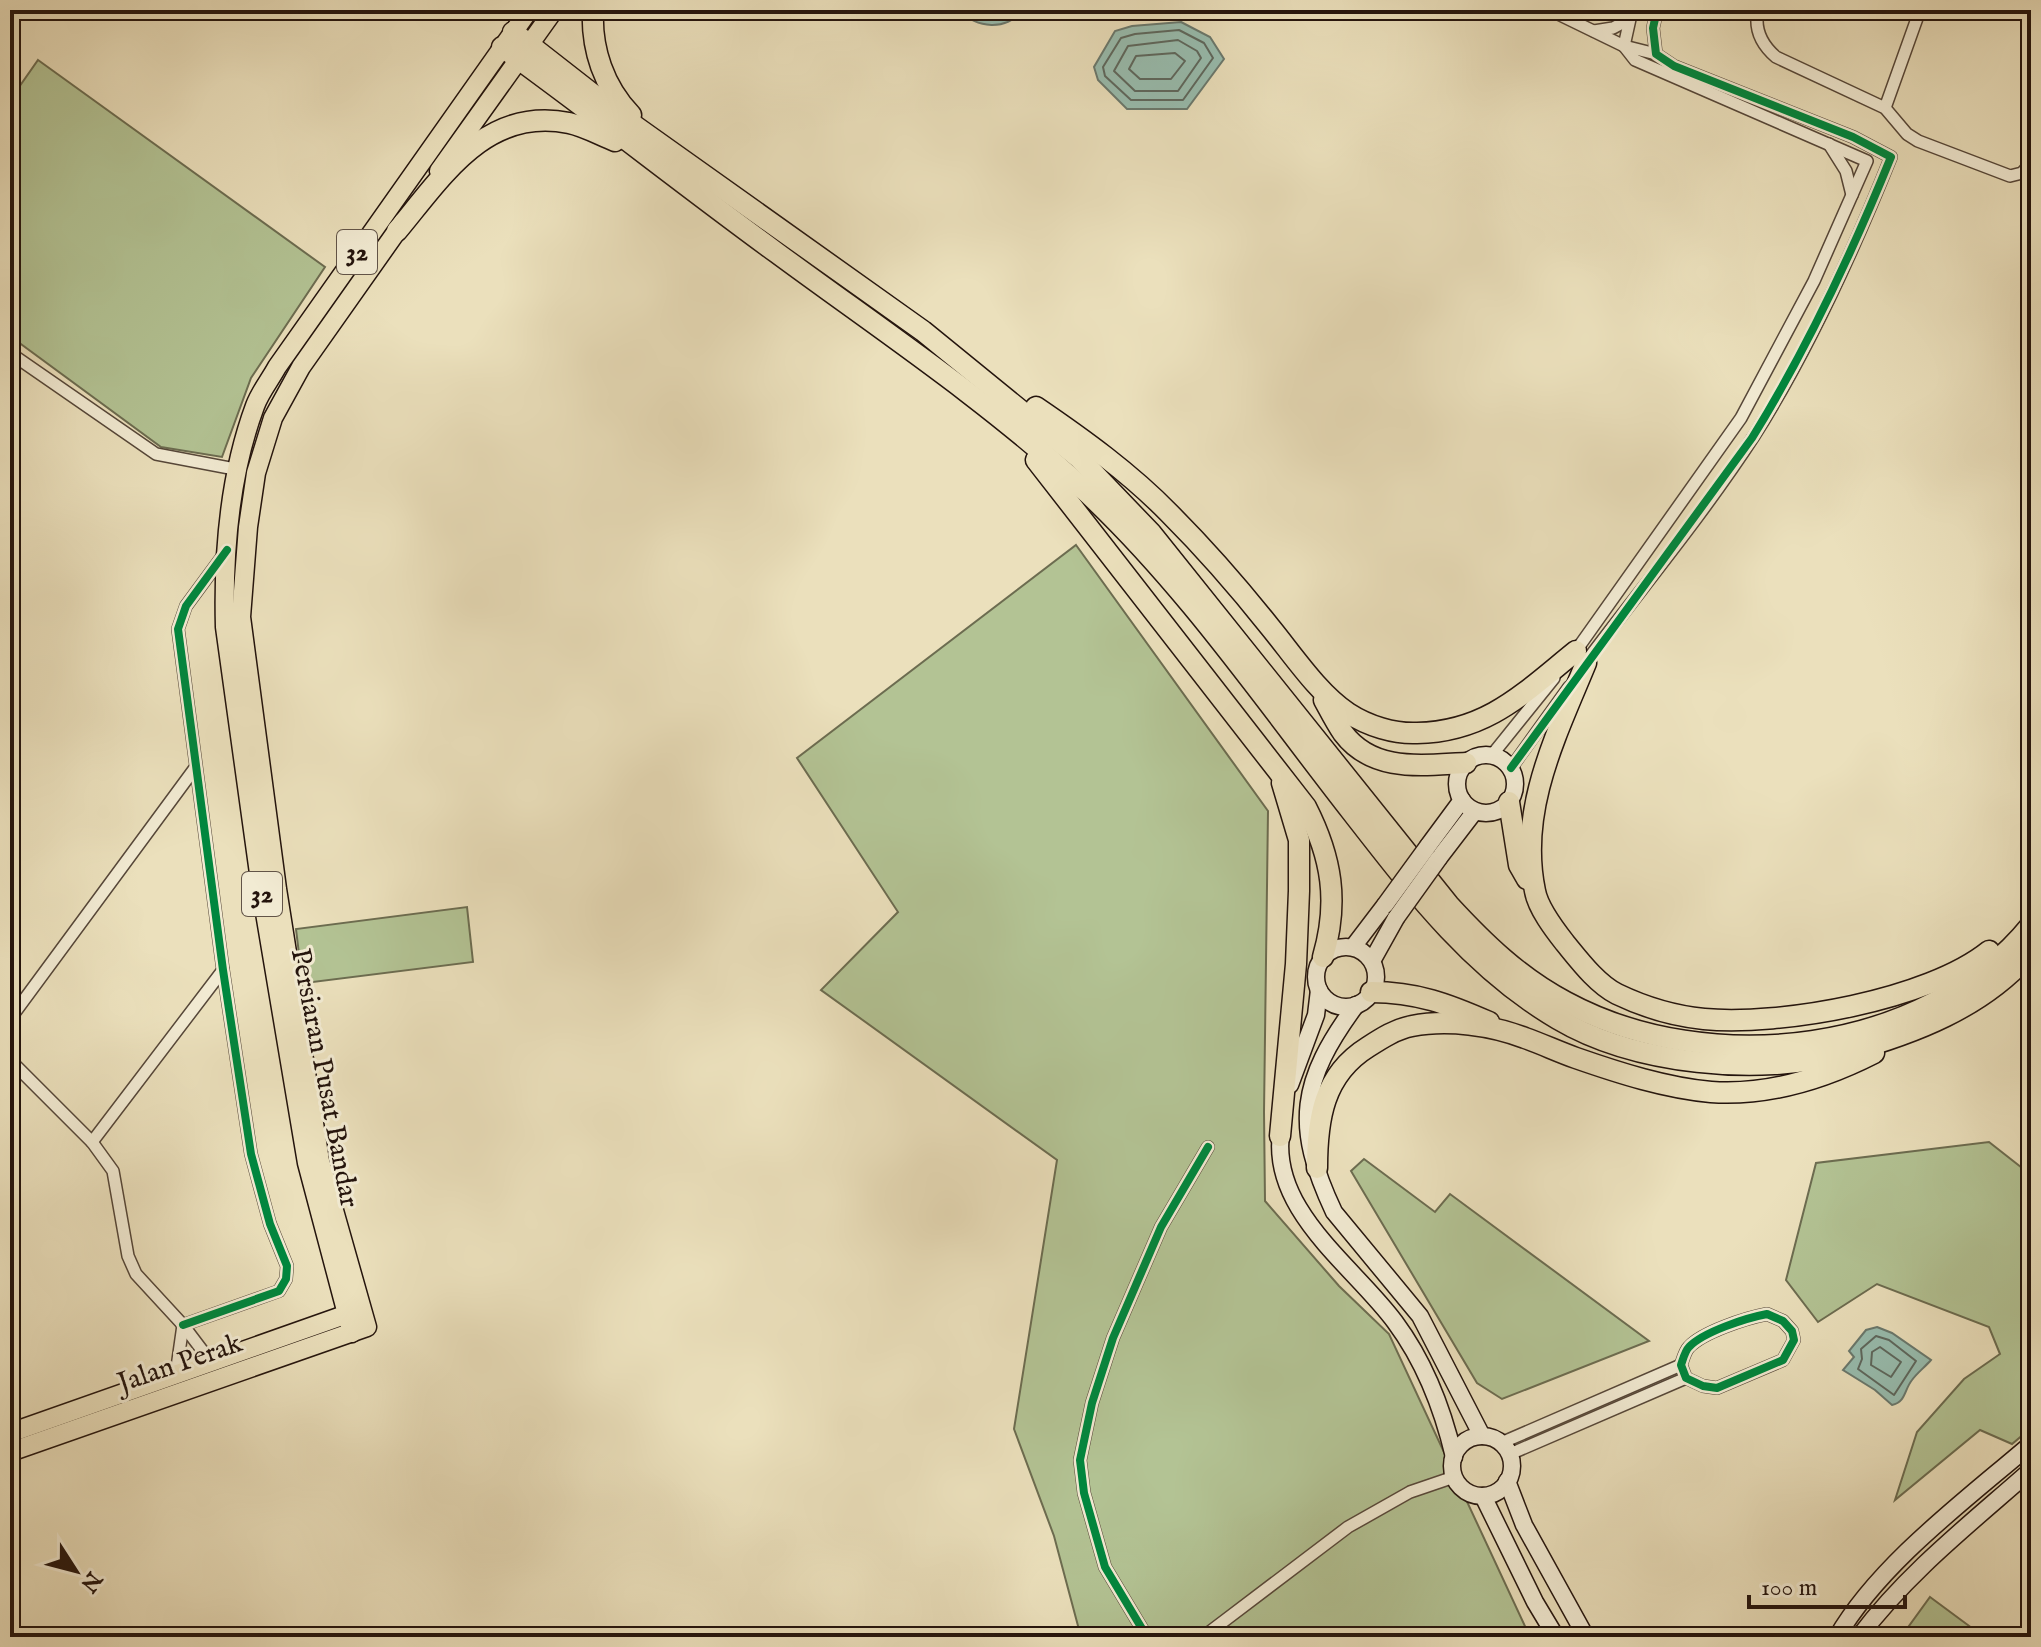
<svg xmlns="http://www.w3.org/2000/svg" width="2041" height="1647" viewBox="0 0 2041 1647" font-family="'IM FELL English',serif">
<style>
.green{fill:#b3c394;stroke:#6c6c50;stroke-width:2}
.water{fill:#98bdaf;stroke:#6a796e;stroke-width:2}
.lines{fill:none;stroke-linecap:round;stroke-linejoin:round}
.shore{stroke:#5e685e;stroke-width:2}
.street-casing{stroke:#564739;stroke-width:14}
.secondary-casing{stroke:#24140d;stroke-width:19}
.primary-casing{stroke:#24140d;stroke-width:21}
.highway-casing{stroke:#24140d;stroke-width:23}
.street{stroke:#f2ebd3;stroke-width:11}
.secondary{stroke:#f2ebd3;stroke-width:16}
.primary{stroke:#ebe0bc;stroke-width:18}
.highway{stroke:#ebe0bc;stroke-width:20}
.secondary-bridge-casing{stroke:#24140d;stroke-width:19;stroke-linecap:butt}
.secondary-bridge{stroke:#f2ebd3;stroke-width:16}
.cycleway-casing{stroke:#f2ebd3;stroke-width:13}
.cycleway{stroke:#00873e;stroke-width:8}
.labels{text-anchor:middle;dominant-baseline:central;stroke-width:6;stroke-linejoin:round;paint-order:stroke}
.shield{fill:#f2ebd3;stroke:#625448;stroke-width:2}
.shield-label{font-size:26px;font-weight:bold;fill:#24140d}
.street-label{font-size:28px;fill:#24140d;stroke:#f2ebd3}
</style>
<rect width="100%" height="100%" fill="#ebe0bc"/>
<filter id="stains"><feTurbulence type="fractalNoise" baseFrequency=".0025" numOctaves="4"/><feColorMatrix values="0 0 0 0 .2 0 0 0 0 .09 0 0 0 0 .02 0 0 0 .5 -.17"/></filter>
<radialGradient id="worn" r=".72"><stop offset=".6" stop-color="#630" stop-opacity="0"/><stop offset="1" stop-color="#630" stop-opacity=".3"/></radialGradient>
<g class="green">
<path d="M38,60L325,267L251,378L222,457L161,447L10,336V100Z"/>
<path d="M1076,545L1268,811L1264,1112L1265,1201L1339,1286L1389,1334L1530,1637H1081L1054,1536L1014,1429L1057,1160L821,990L898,912L797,758Z"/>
<path d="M467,907L473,962L305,983L302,979L296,929Z"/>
<path d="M1989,1142L2031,1175V1331L2021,1339L2031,1333V1428L2012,1444L1980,1430L1895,1500L1917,1432L1964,1379L2000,1354L1989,1327L1877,1284L1818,1322L1786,1280L1816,1163Z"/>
<path d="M1364,1159L1435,1212L1450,1194L1649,1341L1502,1399L1477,1383L1351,1171Z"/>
<path d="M1930,1597L1984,1637H1901Z"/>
</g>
<g class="water">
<path d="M960,10H1022C1008,31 975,29 960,10Z"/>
<path d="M1181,22L1210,37L1224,59L1187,109H1127L1098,80L1094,67L1115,31L1132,26Z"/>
<path d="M1877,1327L1892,1333L1931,1360C1925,1367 1917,1373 1912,1380C1904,1390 1906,1402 1892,1405L1875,1390L1843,1370L1854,1357L1849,1351L1866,1330Z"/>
</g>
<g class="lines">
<g class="shore">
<path d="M1179,30L1204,43L1213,58L1183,100H1131L1105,76L1103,67L1121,38L1135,34Z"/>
<path d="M1178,40L1197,51L1201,58L1178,91H1135L1114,71L1128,46Z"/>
<path d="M1175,53L1185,61L1171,79H1140L1129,69L1136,56Z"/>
<path d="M1876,1336L1889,1340L1916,1361L1894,1395L1858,1369L1862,1359L1861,1349Z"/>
<path d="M1880,1347L1901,1362L1891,1377L1871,1365L1872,1352Z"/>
</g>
<defs>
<g id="street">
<path d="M1550,10L1624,46L1656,54"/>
<path d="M1758,10C1754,29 1762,45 1776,57L1885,108L1907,134L1918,141L2010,176L2022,173L2031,163"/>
<path d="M1594,31L1613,28L1628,20"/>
<path d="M1885,108L1920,10"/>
<path d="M1829,144L1846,171L1852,195"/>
<path d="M10,353L156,454L240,470"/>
<path d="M1573,655L1741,418L1814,281L1867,161L1635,60L1624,46L1632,10"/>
<path d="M1583,666C1640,590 1702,516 1754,436C1809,349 1853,252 1891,157L1853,137L1674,66L1656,54L1653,28L1657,10"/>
<path d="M1492,755L1554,678"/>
<path d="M1511,768L1569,687"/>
<path d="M10,1019L195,768"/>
<path d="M10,1060L92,1142L113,1171L128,1256L136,1274L183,1325L211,1362"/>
<path d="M92,1142L223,970"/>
<path d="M1767,1314L1783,1321L1792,1331L1794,1340L1783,1360L1717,1388L1703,1386L1686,1378L1681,1365C1683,1359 1685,1351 1689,1347C1703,1332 1746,1318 1767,1314Z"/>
<path d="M183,1325L279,1291L286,1279L287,1266L270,1224L251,1154L223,970L178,629L186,606L225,553"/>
<path d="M176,1374L183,1325"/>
<path d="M1501,1443L1681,1365"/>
<path d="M1510,1454L1686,1378"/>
<path d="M1147,1637L1105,1567L1084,1493L1080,1460L1092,1403L1113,1338L1161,1227L1208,1147"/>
<path d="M1203,1637L1348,1527L1410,1492L1454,1477"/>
</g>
<g id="secondary">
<circle cx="1486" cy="784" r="29"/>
<path d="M1428,846L1462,800"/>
<path d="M1439,858L1475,811"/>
<circle cx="1346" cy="977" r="30"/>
<path d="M1353,947L1385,905"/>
<path d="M1372,961L1396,918"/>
<path d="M1356,1005C1300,1081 1293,1125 1334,1212L1420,1316L1482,1436"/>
<path d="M1290,1085L1316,1015L1319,990"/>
<path d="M1282,1127C1266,1208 1353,1265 1395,1322C1424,1361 1443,1410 1454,1457"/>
<circle cx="1482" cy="1466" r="30"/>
<path d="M1507,1481L1524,1525L1586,1637"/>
<path d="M1483,1496L1535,1602L1556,1637"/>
<path d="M1837,1637C1879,1564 1967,1499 2031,1444"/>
<path d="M1859,1637C1907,1573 1971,1523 2031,1470"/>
</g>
<g id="primary">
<path d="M439,171L554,10"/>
<path d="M352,1333L307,1163L262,895L225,627C223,553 229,476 255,406C260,392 270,380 277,367L529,10"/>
<path d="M10,1433L356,1311"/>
<path d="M10,1452L367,1327L320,1161L277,889L241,617L248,527L256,473L273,418L301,367L404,221"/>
</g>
<g id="highway">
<path d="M593,10C591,49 604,87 631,115"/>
<path d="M513,32L618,114L923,331L1079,458L1151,533L1449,905C1484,943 1520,978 1566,1002C1708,1079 1926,1055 2031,925"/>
<path d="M502,47C595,114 685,186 777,253C880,329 987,400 1081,487C1184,582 1265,701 1351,811C1411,888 1472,969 1558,1019C1634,1064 1759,1077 1844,1053C1913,1034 1983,1008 2031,952"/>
<path d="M397,231C442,177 486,106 569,123C584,126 600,135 615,141"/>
<path d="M1036,407C1083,439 1130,473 1169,513C1205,549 1239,588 1270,627C1293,655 1318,693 1348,713C1368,726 1394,734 1417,733C1487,732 1525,692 1576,651"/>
<path d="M1036,460L1306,807C1332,858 1339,902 1323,957"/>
<path d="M1586,663C1556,736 1518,810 1535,891C1538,908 1554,929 1565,943C1579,960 1597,984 1617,994C1644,1007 1674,1016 1704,1019C1781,1026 1928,1000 1989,951"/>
<path d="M1324,700C1330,711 1336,723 1343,733C1373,773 1422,765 1466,763"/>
<path d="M1509,802L1519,865L1527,879"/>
<path d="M1371,992C1417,992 1448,1004 1489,1022"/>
<path d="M1280,1136L1296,964L1299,891V840L1282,783"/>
<path d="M1317,1168C1317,1120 1323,1075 1368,1047C1382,1038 1396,1029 1412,1026C1447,1019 1492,1025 1525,1038C1542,1044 1559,1052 1576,1058C1619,1073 1666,1088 1711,1092C1769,1096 1823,1079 1874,1053"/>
</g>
</defs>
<use href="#street" class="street-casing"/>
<use href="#secondary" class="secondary-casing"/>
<use href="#primary" class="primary-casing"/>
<use href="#highway" class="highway-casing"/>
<use href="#street" class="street"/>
<use href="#secondary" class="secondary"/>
<use href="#primary" class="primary"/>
<use href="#highway" class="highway"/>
<defs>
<g id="secondary-bridge">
<path d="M1385,905L1428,846"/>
<path d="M1396,918L1439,858"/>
</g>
</defs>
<use href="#secondary-bridge" class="secondary-bridge-casing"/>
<use href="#secondary-bridge" class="secondary-bridge"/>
<defs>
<g id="cycleway">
<path d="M1511,768L1752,438C1807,349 1852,253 1891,157L1853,137L1674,66L1656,54L1653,28L1657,10"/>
<path d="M1767,1314L1783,1321L1792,1331L1794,1340L1783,1360L1717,1388L1703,1386L1686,1378L1681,1365C1683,1359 1685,1351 1689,1347C1703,1332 1746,1318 1767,1314Z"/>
<path d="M183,1325L279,1291L286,1279L287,1266L270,1224L251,1154L223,970L178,629L186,606L227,550"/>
<path d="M1147,1637L1105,1567L1084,1493L1080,1460L1092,1403L1113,1338L1161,1227L1208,1147"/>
</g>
</defs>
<use href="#cycleway" class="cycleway-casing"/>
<use href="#cycleway" class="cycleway"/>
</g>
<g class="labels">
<g class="shield">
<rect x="337" y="230" width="40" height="44" rx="6"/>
<rect x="242" y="872" width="40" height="44" rx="6"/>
</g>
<g class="shield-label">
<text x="357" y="252">32</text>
<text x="262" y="894">32</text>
</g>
<g class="street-label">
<text transform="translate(324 1078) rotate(79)">Persiaran Pusat Bandar</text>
<text transform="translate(180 1364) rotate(-19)">Jalan Perak</text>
</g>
</g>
<rect width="2041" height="1647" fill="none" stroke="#ebe0bc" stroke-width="40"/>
<rect x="12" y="12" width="2017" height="1623" fill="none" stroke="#24140d" stroke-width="4"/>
<rect x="20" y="20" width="2001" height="1607" fill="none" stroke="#24140d" stroke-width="2"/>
<g transform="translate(76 1571) rotate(126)" stroke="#f2ebd3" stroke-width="6" paint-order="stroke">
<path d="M0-6L14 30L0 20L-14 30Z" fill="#24140d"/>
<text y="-12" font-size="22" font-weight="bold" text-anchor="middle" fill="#24140d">N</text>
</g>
<path d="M1749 1595v12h156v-12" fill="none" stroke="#24140d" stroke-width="4"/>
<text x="1761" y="1595" font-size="24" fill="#24140d" stroke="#f2ebd3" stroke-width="6" paint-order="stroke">100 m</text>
<rect width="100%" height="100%" filter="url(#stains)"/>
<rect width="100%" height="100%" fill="url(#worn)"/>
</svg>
